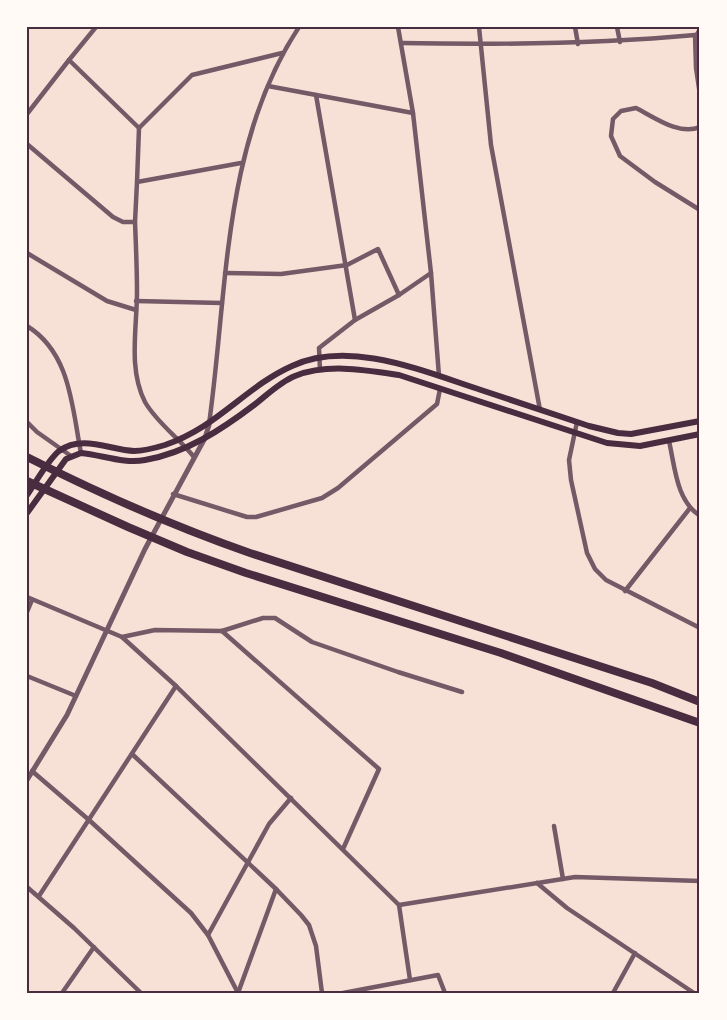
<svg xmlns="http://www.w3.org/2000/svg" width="727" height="1020" viewBox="0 0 727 1020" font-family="Montserrat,sans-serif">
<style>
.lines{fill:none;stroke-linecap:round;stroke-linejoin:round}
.service{stroke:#755966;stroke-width:2}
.minor{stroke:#755966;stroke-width:4.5}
.tertiary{stroke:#755966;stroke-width:5}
.secondary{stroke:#4a2c40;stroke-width:6}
.motorway{stroke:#4a2c40;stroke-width:8}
.neatline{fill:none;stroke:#4a2c40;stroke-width:2}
</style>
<rect width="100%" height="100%" fill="#f7e1d7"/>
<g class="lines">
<path class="service" d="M695,35L700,27"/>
<g class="minor">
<path d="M96,27L69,60L139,128L192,75L282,53"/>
<path d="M398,27L413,113L431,273"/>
<path d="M479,27L491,145L540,410"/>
<path d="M575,27L578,44"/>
<path d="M617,27L620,42"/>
<path d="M401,43C500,45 597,44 695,35L696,68L700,95"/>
<path d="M268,86L413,113"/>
<path d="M316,95L355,320"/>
<path d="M27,114L69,60"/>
<path d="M700,127C679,136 654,117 636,108L621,111L613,119L611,136L620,156L655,182L700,210"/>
<path d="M27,144L113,217L123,222H135L137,182L241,163"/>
<path d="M137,182L139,128"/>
<path d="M135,222C136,246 137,269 137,292C137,328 128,369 145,402C157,423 179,438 194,457"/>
<path d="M27,253L107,301L136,310"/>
<path d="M225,273L281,274L347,265L378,249L399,295"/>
<path d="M136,301L222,303"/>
<path d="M27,326C71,353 72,408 81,453"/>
<path d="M320,370L319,348L355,320L399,295L431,273L439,376"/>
<path d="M27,422L37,432L71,456"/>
<path d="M577,422L569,460L571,480L587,553L595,569L606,580L700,628"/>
<path d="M209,424C228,290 222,144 299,27"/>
<path d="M669,441C675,467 676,500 700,516"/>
<path d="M173,494L247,517H256L322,498L338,488L437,404L440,389"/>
<path d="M625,591L690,508"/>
<path d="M27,597L122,637L176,686L399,905L575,877L700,881"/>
<path d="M27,612L32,600"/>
<path d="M222,631L379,769L343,849"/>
<path d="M122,637L155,630L222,631L263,618H275L312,642L398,672L462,692"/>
<path d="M27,676L76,696"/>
<path d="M132,754L276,889L301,915L309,925L316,946L322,993"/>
<path d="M32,771L89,820L191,913L208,935L238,993"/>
<path d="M554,826L563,879"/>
<path d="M537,883L567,908L694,993"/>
<path d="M27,887L74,928L141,993"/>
<path d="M39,896L176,686"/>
<path d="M399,905L410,980"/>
<path d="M208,935L269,824L291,798"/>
<path d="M62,993L94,947"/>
<path d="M238,993L276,889"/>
<path d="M343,993L438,975L445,993"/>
<path d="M613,993L635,953"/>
</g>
<path class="tertiary" d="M27,780L67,715L145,549L205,438L209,425"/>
<g class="secondary">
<path d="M27,495C36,482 48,460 59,451C82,434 110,450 134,451C145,451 155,448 165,445C218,427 245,387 292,366C350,339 425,372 481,390C517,402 553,414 589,426L618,433L631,434L700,421"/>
<path d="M27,513L66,459L81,453C102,455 124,464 145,460C186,453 221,430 254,405C267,395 280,382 295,376C327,363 366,370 399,375L607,443L640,446L700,434"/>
</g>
<g class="motorway">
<path d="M27,457C100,494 173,526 250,553L652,683L700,702"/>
<path d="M27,481L128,527L187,552L246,573L501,653L700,723"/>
</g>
</g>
<rect width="727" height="1020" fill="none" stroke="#fffaf5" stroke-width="57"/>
<rect x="28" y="28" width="670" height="964" class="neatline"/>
</svg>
